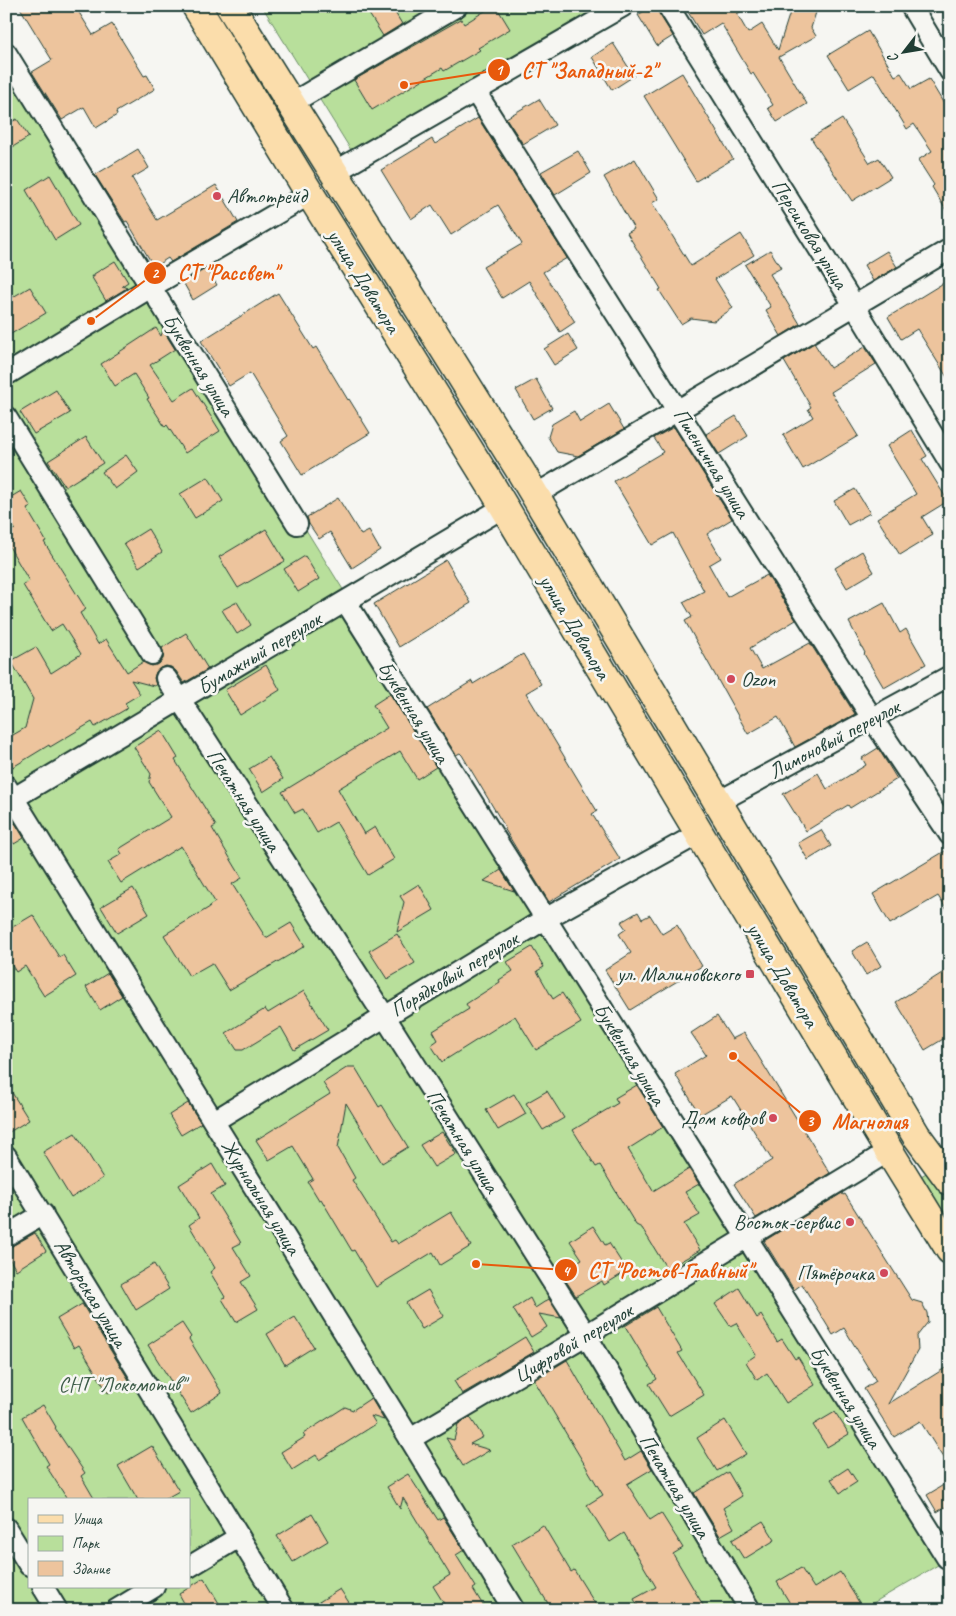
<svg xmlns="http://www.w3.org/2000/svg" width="956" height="1616" viewBox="0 0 956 1616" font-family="Caveat,sans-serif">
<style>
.green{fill:#b8df9b;stroke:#6c8e68;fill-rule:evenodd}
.building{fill:#edc49d;stroke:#1f3d34}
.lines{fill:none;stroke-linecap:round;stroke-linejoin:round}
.street-casing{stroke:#1f3d34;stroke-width:24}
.primary-casing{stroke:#1f3d34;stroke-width:31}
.street{stroke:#f6f6f2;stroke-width:20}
.primary{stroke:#fbddab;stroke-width:28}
.poi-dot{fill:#d1495b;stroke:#f6f6f2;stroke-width:2}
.labels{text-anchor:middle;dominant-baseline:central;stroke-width:5;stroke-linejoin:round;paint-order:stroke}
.poi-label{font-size:21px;fill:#1f3d34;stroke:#f6f6f2;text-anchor:end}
.street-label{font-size:21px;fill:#1f3d34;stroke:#f6f6f2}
.park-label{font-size:21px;fill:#3e5d49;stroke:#f6f6f2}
.leader{fill:none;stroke:#e8590c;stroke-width:2}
.callout-dot{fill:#e8590c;stroke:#f6f6f2;stroke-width:2}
.mark-label{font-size:15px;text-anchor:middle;font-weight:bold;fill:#fff}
.callout-label{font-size:22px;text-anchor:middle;font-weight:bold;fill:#e8590c;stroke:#f6f6f2;stroke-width:5;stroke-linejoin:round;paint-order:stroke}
</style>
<rect width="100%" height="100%" fill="#f6f6f2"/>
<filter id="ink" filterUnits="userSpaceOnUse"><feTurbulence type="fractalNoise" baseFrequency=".02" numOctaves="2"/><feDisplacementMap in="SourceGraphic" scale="10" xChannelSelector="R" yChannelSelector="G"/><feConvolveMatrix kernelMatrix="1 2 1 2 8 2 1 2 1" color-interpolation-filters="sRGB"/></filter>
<g filter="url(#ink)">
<g class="green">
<path d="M262,6H634L359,163Z"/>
<path d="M6,46L347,596L950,1558L861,1610H6ZM29,1500H189V1587H29Z"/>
<path d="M928,1172L950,1199V1224L921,1176Z"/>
</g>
<g class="building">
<path d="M19,6H75L93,35L112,24L144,76L147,75L155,89L116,112L117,115L96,128L84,107L62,120L32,72L52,60Z"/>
<path d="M364,6H391L402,24L383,36Z"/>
<path d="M493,6H496L510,29L478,48L480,50L444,71L442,68L372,110L354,80L461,19L464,24Z"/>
<path d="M652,6H656L658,12L673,36L657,46L638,15Z"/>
<path d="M697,6H749L737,14L748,33L762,24L778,50L792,6H818L811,28L816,36L779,57L807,104L777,122L768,108L773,105L753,73L751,74L721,23L702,35L688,12Z"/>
<path d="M868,31L895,76L901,73L911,89L929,79L950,114V217L932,187L934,185L918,160L932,151L914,124L907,129L874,74L849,89L828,55Z"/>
<path d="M613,43L634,76L612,90L592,57Z"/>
<path d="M682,73L733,159L696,181L644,96Z"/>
<path d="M539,99L555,125L523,144L506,118Z"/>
<path d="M478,118L567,258L543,272L575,322L560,332L529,281L502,298L483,267L522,244L498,205L451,235L432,205L411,219L381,170L432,139L435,144Z"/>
<path d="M17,119L29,137L6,151V125Z"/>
<path d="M842,119L870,163L879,158L891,177L852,201L811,138Z"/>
<path d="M138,149L149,168L132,178L157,220L216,185L238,222L171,262L168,258L154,267L127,221L125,222L95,175Z"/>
<path d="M578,151L591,173L555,195L541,172Z"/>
<path d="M635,159L659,199L652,203L691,266L741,234L754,255L715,279L733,308L714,321L691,318L681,324L659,290L661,289L627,233L634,229L604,177Z"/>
<path d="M50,175L79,225L55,240L26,190Z"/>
<path d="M770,250L781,268L770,274L800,324L781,336L766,310L771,307L745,265Z"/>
<path d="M887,251L897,267L873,281L864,265Z"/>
<path d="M115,261L128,282L122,286L127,288L106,301L91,276L94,277V274Z"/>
<path d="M207,268L217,285L193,300L183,282Z"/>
<path d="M950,279V382L917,329L901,339L888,317Z"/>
<path d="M30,287L46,313L6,337V301Z"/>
<path d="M278,293L313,349L316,347L348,400L349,399L370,433L302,475L281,441L288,436L250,373L229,386L201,341Z"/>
<path d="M156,328L161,336L163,330L175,349L150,365L174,400L193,388L220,431L185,453L167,425L165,427L147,399L149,398L134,374L115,386L101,364Z"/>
<path d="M568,334L578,350L554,365L544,349Z"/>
<path d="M814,343L830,368L865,347L876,364L831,392L858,436L803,469L783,435L813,417L808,409L811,407L784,361Z"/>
<path d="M536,379L552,408L533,419L516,390Z"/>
<path d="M56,390L70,413L34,434L20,412Z"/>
<path d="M609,404L624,429L578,456L557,452L548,437L552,424L574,411L580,422Z"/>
<path d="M736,416L748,436L719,454L706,434Z"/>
<path d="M674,427L732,519L707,534L721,558L709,565L727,597L767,575L796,620L750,648L762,669L810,643L855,714L795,747L778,717L748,734L685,621L692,617L683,602L704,591L673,533L652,545L614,481L663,452L654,438Z"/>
<path d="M912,430L927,456L922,459L948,501L922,517L933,535L900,555L877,518L916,494L887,446Z"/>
<path d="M86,437L103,463L65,487L48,461Z"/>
<path d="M126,455L138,472L115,489L102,472Z"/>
<path d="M208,477L223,501L195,518L180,494Z"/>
<path d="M855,489L870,513L848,525L834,501Z"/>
<path d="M21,491L31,507L27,509L46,541L44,542L86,609L80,613L98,644L106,639L127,672L143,662L152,666L159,664L163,659L164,654L162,648L186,633L208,669L184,683L176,671L171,667L166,666L160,668L156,672L154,678L156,685L154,686L131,680L140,694L125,703L128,708L95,727L92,722L50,747L49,745L13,767L6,755V739L25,728L33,699L11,661L36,647L51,673L81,654L62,624L51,631L23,585L29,581L6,541V533L15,529L6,515V500Z"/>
<path d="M338,498L361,535L369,531L380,550L352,568L330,532L319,539L309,524L307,517Z"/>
<path d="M148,529L162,552L139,567L124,544Z"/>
<path d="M266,529L285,561L238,588L219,557Z"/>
<path d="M862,551L874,572L847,588L835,568Z"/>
<path d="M305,556L319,579L298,592L284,569Z"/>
<path d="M446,560L471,603L399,647L374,604Z"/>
<path d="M237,602L251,625L237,634L222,610Z"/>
<path d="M884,603L900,633L906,629L926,664L884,688L864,654L865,653L849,622Z"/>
<path d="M523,654L541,684L526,693L597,811L592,814L620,859L549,902L522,858L504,828L505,827L462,755L460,753L456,755L427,709L472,681L473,684Z"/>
<path d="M266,665L280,690L240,715L225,690Z"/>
<path d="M390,694L436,767L417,779L400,751L338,789L364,834L375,827L394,859L368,875L336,822L317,833L303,809L295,813L282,792L387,728L373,705Z"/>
<path d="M161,730L178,758L175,760L216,826L212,828L242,878L232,884L266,938L291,923L305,946L229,990L212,963L189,976L164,935L210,907L209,906L215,902L181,846L121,883L108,862L122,854L119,849L171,817L149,782L151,774L134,747Z"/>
<path d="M878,748L897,779L850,808L848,805L806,831L783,794L818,773L827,789L866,765L862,758Z"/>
<path d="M269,757L283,779L263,792L249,769Z"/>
<path d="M15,823L24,838L14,844L6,831V828Z"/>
<path d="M821,830L831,846L808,860L798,843Z"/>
<path d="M950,848V915L938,896L890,924L873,894Z"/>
<path d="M501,870L514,891L484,881Z"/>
<path d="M419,884L434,910L397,932L404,902L400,896Z"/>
<path d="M133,888L149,914L117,933L101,907Z"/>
<path d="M638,912L642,919L650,915L662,934L677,925L702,966L630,1010L605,970L631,953L619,934L626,929L621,922Z"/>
<path d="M33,915L59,957L63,955L76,976L44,996L25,966L16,972L6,956V931Z"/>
<path d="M397,934L415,963L387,979L369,951Z"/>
<path d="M867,942L881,966L866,975L852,951Z"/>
<path d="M532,947L544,967L537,971L553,999L562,993L581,1023L536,1050L515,1016L442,1062L431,1045L438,1040L433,1031L469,1009L466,1004L500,982L499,980L513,971L507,962Z"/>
<path d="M950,968V1035L925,1050L896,1002Z"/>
<path d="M108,973L122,996L100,1010L86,987Z"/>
<path d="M304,991L328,1030L294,1050L281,1027L243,1050H237L226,1033L265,1009L268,1013Z"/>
<path d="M717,1016L732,1039L744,1033L830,1173L756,1218L734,1184L772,1160L732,1096L700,1115L675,1074L706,1055L691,1033Z"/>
<path d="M348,1067H355L379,1107L382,1105L408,1147L382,1163L346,1103L338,1148L355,1178L352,1180L391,1242L395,1240L398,1244L451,1212L471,1246L440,1265L433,1252L376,1287L354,1250L352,1251L321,1199L319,1200L308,1182L313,1179L293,1146L269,1160L256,1140L330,1094L323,1083Z"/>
<path d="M6,1083L29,1120L6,1134Z"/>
<path d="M637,1085L663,1127L628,1149L653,1191L689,1169L699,1184L685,1192L700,1215L684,1224L700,1250L667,1269L642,1228L636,1225L600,1165L596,1167L573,1130L618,1103L615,1098Z"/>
<path d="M547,1091L564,1118L543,1130L526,1103Z"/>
<path d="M514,1094L526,1114L498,1130L486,1110Z"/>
<path d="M188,1103L201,1123L181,1135L169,1115Z"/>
<path d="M442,1132L456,1154L434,1167L420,1145Z"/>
<path d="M75,1133L103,1178L71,1198L43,1152Z"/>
<path d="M212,1164L225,1186L211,1194L241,1243L233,1247L251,1276L241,1282L258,1309L236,1322L222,1299L225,1297L210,1272L215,1268L189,1225L199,1218L179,1185Z"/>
<path d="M842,1193L843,1195L845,1194L912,1300L922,1303L927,1313L928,1322L917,1336L918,1350L888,1404L950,1365V1469L920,1421L894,1437L864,1389L876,1381L844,1328L833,1335L802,1284L794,1290L764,1241Z"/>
<path d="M593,1226L605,1245L609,1243L627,1271L604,1285L602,1281L576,1296L560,1272L582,1259L570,1241Z"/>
<path d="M35,1233L46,1251L16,1270L6,1253V1248L12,1246Z"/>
<path d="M154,1264L169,1289L136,1310L121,1284Z"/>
<path d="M739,1288L757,1318L761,1315L777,1342L782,1339L795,1359L798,1357L815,1385L786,1403L767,1373L757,1380L746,1362L756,1355L736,1323L730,1326L715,1304Z"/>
<path d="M428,1290L444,1316L422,1329L406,1303Z"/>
<path d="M530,1298L535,1308L549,1299L561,1318L539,1314L547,1327L531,1337L513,1309Z"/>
<path d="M82,1304L129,1380L108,1393L79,1345L74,1348L57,1319Z"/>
<path d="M656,1307L682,1351L678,1353L704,1395L669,1416L649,1384L657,1379L625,1326Z"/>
<path d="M295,1317L314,1347L285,1365L267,1334Z"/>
<path d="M182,1323L191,1337L189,1339L222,1393L191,1413L148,1345Z"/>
<path d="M525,1337L534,1352L462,1394L454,1381Z"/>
<path d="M567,1360L625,1461L641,1451L652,1469L627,1484L650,1520L661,1513L683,1548L673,1554L706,1610H640L634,1599L656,1587L624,1533L610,1542L587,1505L603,1495L534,1380Z"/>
<path d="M371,1398L384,1420L371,1416L376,1424L319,1460L316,1455L292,1470L281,1452L305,1437L303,1434L345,1407L353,1410Z"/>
<path d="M43,1405L56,1427L55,1428L85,1473L81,1476L95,1500H68L46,1466L49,1464L22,1417Z"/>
<path d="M835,1412L849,1434L827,1447L813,1425Z"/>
<path d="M470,1417L483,1437L470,1444L490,1450L463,1466L446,1438L454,1440L458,1424Z"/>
<path d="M725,1420L746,1454L717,1471L697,1438Z"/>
<path d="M152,1446L179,1491L163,1500H138L118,1466Z"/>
<path d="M848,1468L857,1482L840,1493L831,1479Z"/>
<path d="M728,1472L742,1496L723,1508L734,1528L720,1536L694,1493Z"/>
<path d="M408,1474L438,1520L443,1517L464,1550L456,1555L476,1587L473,1589L486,1610H448L433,1586L450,1575L403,1498L400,1509L387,1487Z"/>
<path d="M950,1481V1504L937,1512L927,1495Z"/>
<path d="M312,1514L328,1541L293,1562L277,1536Z"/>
<path d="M763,1521L775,1540L744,1559L732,1540Z"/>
<path d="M543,1525L571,1572L574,1570L599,1610H552L512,1544Z"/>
<path d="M801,1568L814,1588L840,1572L864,1610H794L777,1582Z"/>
<path d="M204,1578L223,1610H188L179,1594Z"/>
<path d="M340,1589L354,1610H306Z"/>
</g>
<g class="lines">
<defs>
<g id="street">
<path d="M668,6L854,305L950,463"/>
<path d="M911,6L950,71"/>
<path d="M6,53L297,524"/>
<path d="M475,91L872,718L950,835"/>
<path d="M290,104L457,6"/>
<path d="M333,173L623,6"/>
<path d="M6,375L151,287L310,194"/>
<path d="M6,417L152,654"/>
<path d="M535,495L950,249"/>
<path d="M346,602L747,1238L947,1558"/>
<path d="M166,678L385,1017L586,1335L750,1610"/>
<path d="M6,786L410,1439L514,1610"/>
<path d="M14,798L504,507"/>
<path d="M718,802L950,676"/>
<path d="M214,1121L545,919L698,834"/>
<path d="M6,1156L284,1610"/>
<path d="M6,1236L43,1214"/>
<path d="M410,1439L586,1335L889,1151"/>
<path d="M6,1528L29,1565"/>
<path d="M189,1567L239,1537"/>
<path d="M43,1587L57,1610"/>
<path d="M116,1610L154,1587"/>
</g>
<g id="primary">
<path d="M196,6L310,194L494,490L889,1151L950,1250"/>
<path d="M230,6L521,472L884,1081L916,1135L950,1181"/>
</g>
</defs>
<use href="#street" class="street-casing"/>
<use href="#primary" class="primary-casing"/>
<use href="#street" class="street"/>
<use href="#primary" class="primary"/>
</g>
</g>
<g class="poi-dot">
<circle cx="217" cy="196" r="5"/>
<circle cx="731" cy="679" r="5"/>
<rect x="745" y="969" width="10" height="10" rx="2.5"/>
<circle cx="773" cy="1118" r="5"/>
<circle cx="850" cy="1222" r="5"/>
<circle cx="884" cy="1273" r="5"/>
</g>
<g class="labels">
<g class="poi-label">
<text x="227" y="196" text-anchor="start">Автотрейд</text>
<text x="741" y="679" text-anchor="start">Ozon</text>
<text x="740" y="974">ул. Малиновского</text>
<text x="763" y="1118">Дом ковров</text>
<text x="840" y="1222">Восток-сервис</text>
<text x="874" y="1273">Пятёрочка</text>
</g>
<g class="street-label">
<text transform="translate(810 234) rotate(58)">Персиковая улица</text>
<text transform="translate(364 281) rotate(58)">улица Доватора</text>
<text transform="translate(199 365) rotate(58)">Буквенная улица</text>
<text transform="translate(712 463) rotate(58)">Пшеничная улица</text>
<text transform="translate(575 627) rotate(59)">улица Доватора</text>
<text transform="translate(259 653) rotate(-31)">Бумажный переулок</text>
<text transform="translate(414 712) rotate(58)">Буквенная улица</text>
<text transform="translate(834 739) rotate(-28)">Лимоновый переулок</text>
<text transform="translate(244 800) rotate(57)">Печатная улица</text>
<text transform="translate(454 974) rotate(-31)">Порядковый переулок</text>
<text transform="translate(783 975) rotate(59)">улица Доватора</text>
<text transform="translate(630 1054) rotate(58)">Буквенная улица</text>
<text transform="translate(463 1141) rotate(58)">Печатная улица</text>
<text transform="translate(261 1197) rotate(58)">Журнальная улица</text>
<text transform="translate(91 1293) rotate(59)">Авторская улица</text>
<text transform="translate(573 1343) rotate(-31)">Цифровой переулок</text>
<text transform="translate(846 1397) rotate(58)">Буквенная улица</text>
<text transform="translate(675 1486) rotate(59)">Печатная улица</text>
</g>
<g class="park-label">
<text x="122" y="1384">СНТ "Локомотив"</text>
</g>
</g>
<path class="leader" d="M404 85L499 70M91 321L155 273M733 1056L810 1121M476 1264L566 1270"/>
<g class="callout-dot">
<circle cx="404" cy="85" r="5"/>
<circle cx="91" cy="321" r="5"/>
<circle cx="733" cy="1056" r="5"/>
<circle cx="476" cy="1264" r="5"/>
<circle cx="499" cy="70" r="12"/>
<circle cx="155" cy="273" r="12"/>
<circle cx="810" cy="1121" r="12"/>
<circle cx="566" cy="1270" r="12"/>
</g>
<g class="mark-label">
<text x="499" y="75">1</text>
<text x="155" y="278">2</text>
<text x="810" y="1126">3</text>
<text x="566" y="1276">4</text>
</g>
<g class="callout-label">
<text x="589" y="78">СТ "Западный-2"</text>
<text x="228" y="280">СТ "Рассвет"</text>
<text x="870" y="1129">Магнолия</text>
<text x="670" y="1278">СТ "Ростов-Главный"</text>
</g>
<rect width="956" height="1616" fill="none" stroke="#f6f6f2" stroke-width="25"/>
<rect x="12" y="12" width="931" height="1591" fill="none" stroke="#1f3d34" stroke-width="2" filter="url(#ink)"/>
<rect x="28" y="1498" width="162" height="90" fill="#f6f6f2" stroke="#a0aca6"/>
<rect x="38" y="1515" width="25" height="8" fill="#fbddab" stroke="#a0aca6"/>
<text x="72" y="1524" font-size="15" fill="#1f3d34">Улица</text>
<rect x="38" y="1536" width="25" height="15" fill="#b8df9b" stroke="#a0aca6"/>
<text x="72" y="1548" font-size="15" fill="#1f3d34">Парк</text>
<rect x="38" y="1561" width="25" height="15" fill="#edc49d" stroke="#a0aca6"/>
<text x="72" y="1574" font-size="15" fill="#1f3d34">Здание</text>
<g transform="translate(904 52) rotate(239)" stroke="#f6f6f2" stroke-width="4" paint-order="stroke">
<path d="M0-4L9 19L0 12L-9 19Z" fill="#1f3d34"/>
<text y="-8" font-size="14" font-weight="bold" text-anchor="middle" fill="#1f3d34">С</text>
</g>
</svg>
